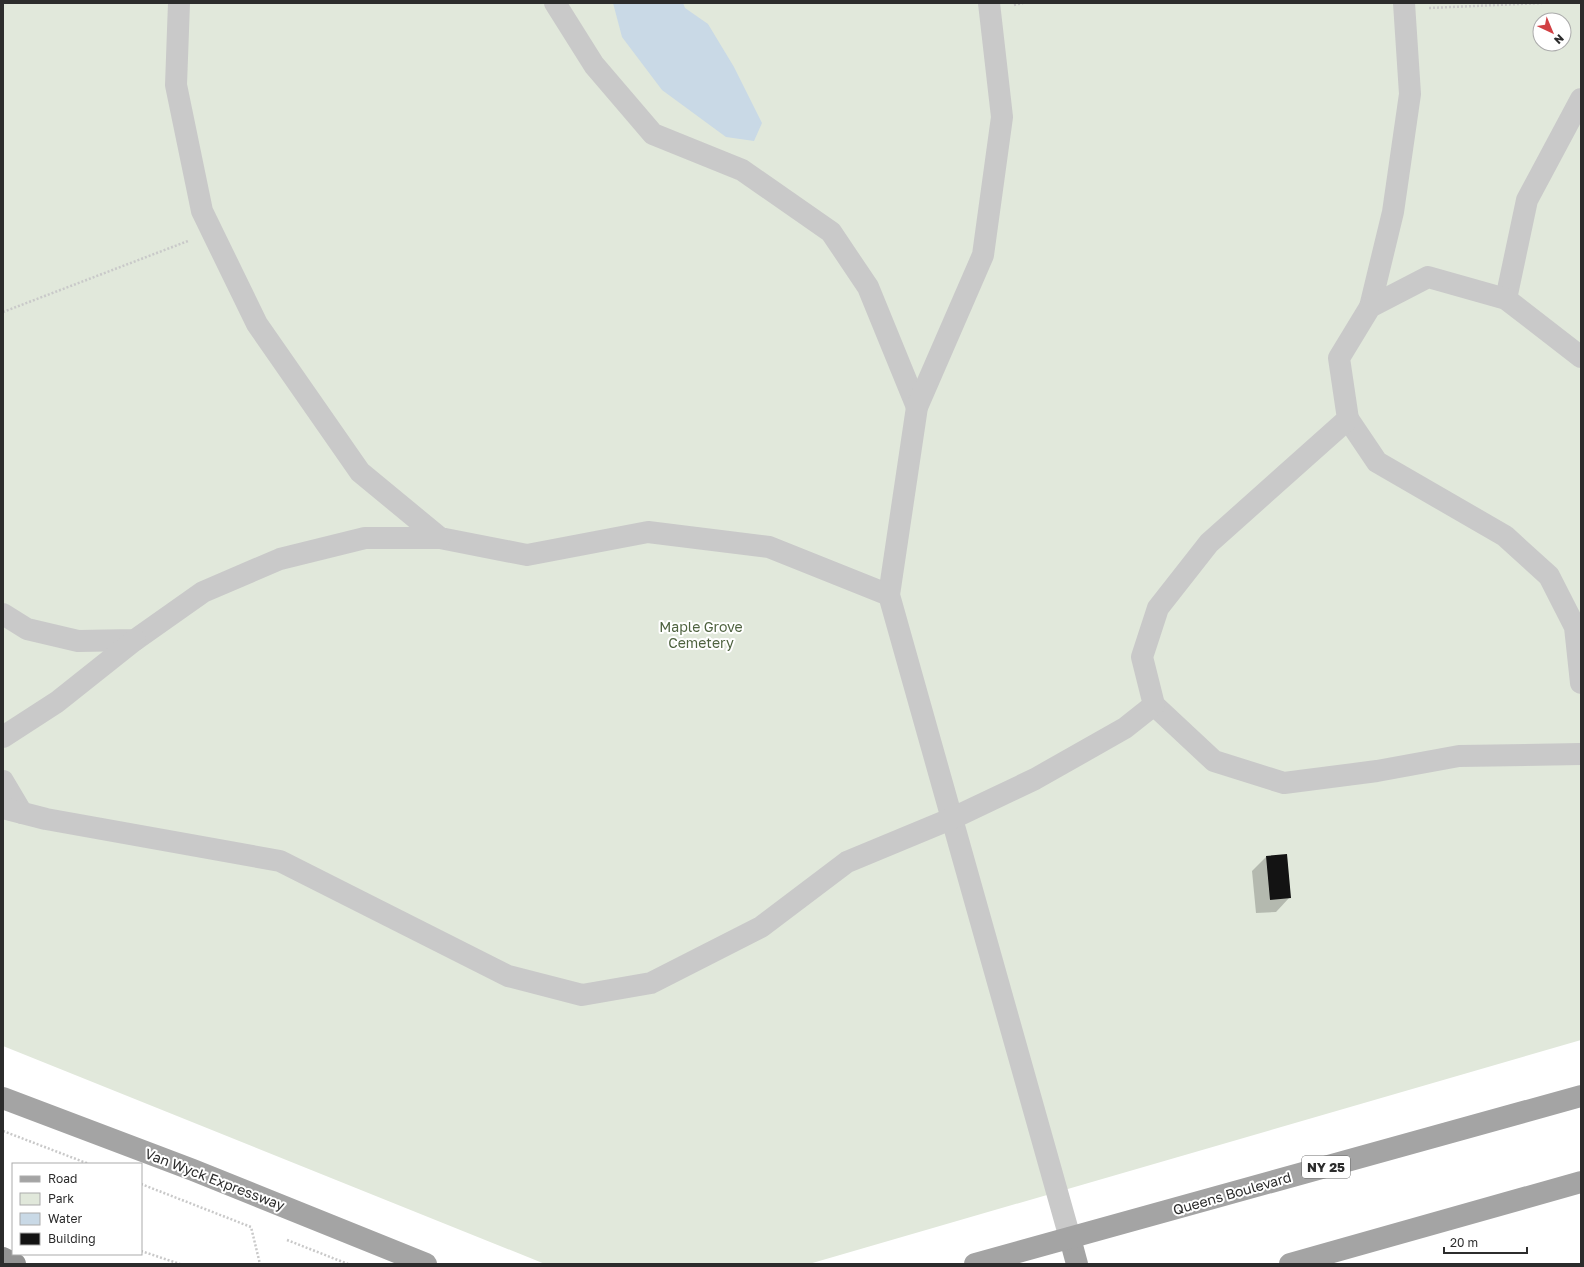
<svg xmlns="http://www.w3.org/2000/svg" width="1584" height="1267" viewBox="0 0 1584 1267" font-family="'Golos Text',sans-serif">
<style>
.green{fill:#e1e8db;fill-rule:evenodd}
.water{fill:#c9d9e6}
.shadow{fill:#0003}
.building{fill:#131313}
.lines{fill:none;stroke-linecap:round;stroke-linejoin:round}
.path{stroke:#c9c9c9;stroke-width:2.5;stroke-dasharray:2 2;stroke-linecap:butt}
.minor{stroke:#c9c9c9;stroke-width:22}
.major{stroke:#a4a4a4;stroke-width:22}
.highway{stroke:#939393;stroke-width:22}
.labels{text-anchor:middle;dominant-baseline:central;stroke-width:4;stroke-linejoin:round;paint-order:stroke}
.shield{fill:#fff;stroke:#6b6b6b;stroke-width:1}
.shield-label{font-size:13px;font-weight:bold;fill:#2c2c2c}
.park-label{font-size:14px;fill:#4e623f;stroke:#fff}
.street-label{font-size:14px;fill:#2c2c2c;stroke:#fff}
</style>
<rect width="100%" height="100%" fill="#fff"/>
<path class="green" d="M3,3H1581V1040L809,1264H545L3,1046ZM1540,20H1564V44H1540Z"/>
<path class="water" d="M613,3H683L685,8L708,24L734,67L762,123L754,141L726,137L662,90L622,37Z"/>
<path class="shadow" d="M1266,857L1290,897L1276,912L1256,913L1252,871Z"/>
<path class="building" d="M1287,854L1291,898L1270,900L1266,856Z"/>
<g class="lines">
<g class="path">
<path d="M1014,5L1023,3"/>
<path d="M1429,8L1542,3"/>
<path d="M3,312L188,241"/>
<path d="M3,1131L89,1164"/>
<path d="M141,1184L251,1227L260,1264"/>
<path d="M287,1240L348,1264"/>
<path d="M141,1251L180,1264"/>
</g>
<g class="minor">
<path d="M179,3L176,85L202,211L257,324L360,472L440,538L527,555L648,532L769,547L889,595"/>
<path d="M555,3L594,65L653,134L742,170L831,232L868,287L917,407"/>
<path d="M989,3L1002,117L983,255L917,407L889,595L1070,1238"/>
<path d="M1506,299L1527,200L1581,99"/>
<path d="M1370,307L1393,212L1410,94L1404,3"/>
<path d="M1348,419L1377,462L1505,536L1549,576L1575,627L1581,683"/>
<path d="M3,614L27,629L78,641L135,640L203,592L280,559L365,538H440"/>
<path d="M1154,705L1214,761L1284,783L1377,771L1459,756L1581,754"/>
<path d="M3,737L57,702L135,640"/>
<path d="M3,781L22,813"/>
<path d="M3,808L46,819L280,861L508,976L582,995L651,983L761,927L847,862L953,818L1035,779L1125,728L1154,705L1142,657L1158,608L1209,543L1348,419L1339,358L1370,307L1428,277L1506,299L1581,357"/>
</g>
<g class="major">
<path d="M3,1098L193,1170L426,1264"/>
<path d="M1070,1238L1077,1264"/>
<path d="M975,1264L1581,1096"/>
<path d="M1290,1264L1581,1182"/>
</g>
<path class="highway" d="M3,1258L15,1264"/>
</g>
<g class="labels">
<rect class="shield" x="1302" y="1156" width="48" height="22" rx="3"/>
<g class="shield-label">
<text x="1326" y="1167">NY 25</text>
</g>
<g class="park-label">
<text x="701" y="626">Maple Grove<tspan x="701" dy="16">Cemetery</tspan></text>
</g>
<g class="street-label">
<text transform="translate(215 1179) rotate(21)">Van Wyck Expressway</text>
<text transform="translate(1232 1193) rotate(-16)">Queens Boulevard</text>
</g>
</g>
<rect width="1584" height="1267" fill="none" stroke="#2c2c2c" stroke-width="8"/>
<rect x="12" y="1163" width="130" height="92" fill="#ffffff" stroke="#ababab"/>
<rect x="20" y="1176" width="20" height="6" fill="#a4a4a4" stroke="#ababab"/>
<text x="48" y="1183" font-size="12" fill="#2c2c2c">Road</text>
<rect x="20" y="1193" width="20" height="12" fill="#e1e8db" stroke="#ababab"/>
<text x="48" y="1203" font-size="12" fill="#2c2c2c">Park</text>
<rect x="20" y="1213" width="20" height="12" fill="#c9d9e6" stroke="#ababab"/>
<text x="48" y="1223" font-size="12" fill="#2c2c2c">Water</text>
<rect x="20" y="1233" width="20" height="12" fill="#131313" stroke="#ababab"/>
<text x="48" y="1243" font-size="12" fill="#2c2c2c">Building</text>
<g transform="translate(1552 32) rotate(136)"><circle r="19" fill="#ffffff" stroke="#ababab"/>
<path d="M0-3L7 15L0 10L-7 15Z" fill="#d14044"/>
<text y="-6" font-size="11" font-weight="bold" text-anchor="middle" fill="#2c2c2c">N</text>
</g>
<path d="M1444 1247v6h83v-6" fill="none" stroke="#2c2c2c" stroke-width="2"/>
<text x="1450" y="1247" font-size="12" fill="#2c2c2c" stroke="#ffffff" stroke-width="3" paint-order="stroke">20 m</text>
</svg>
